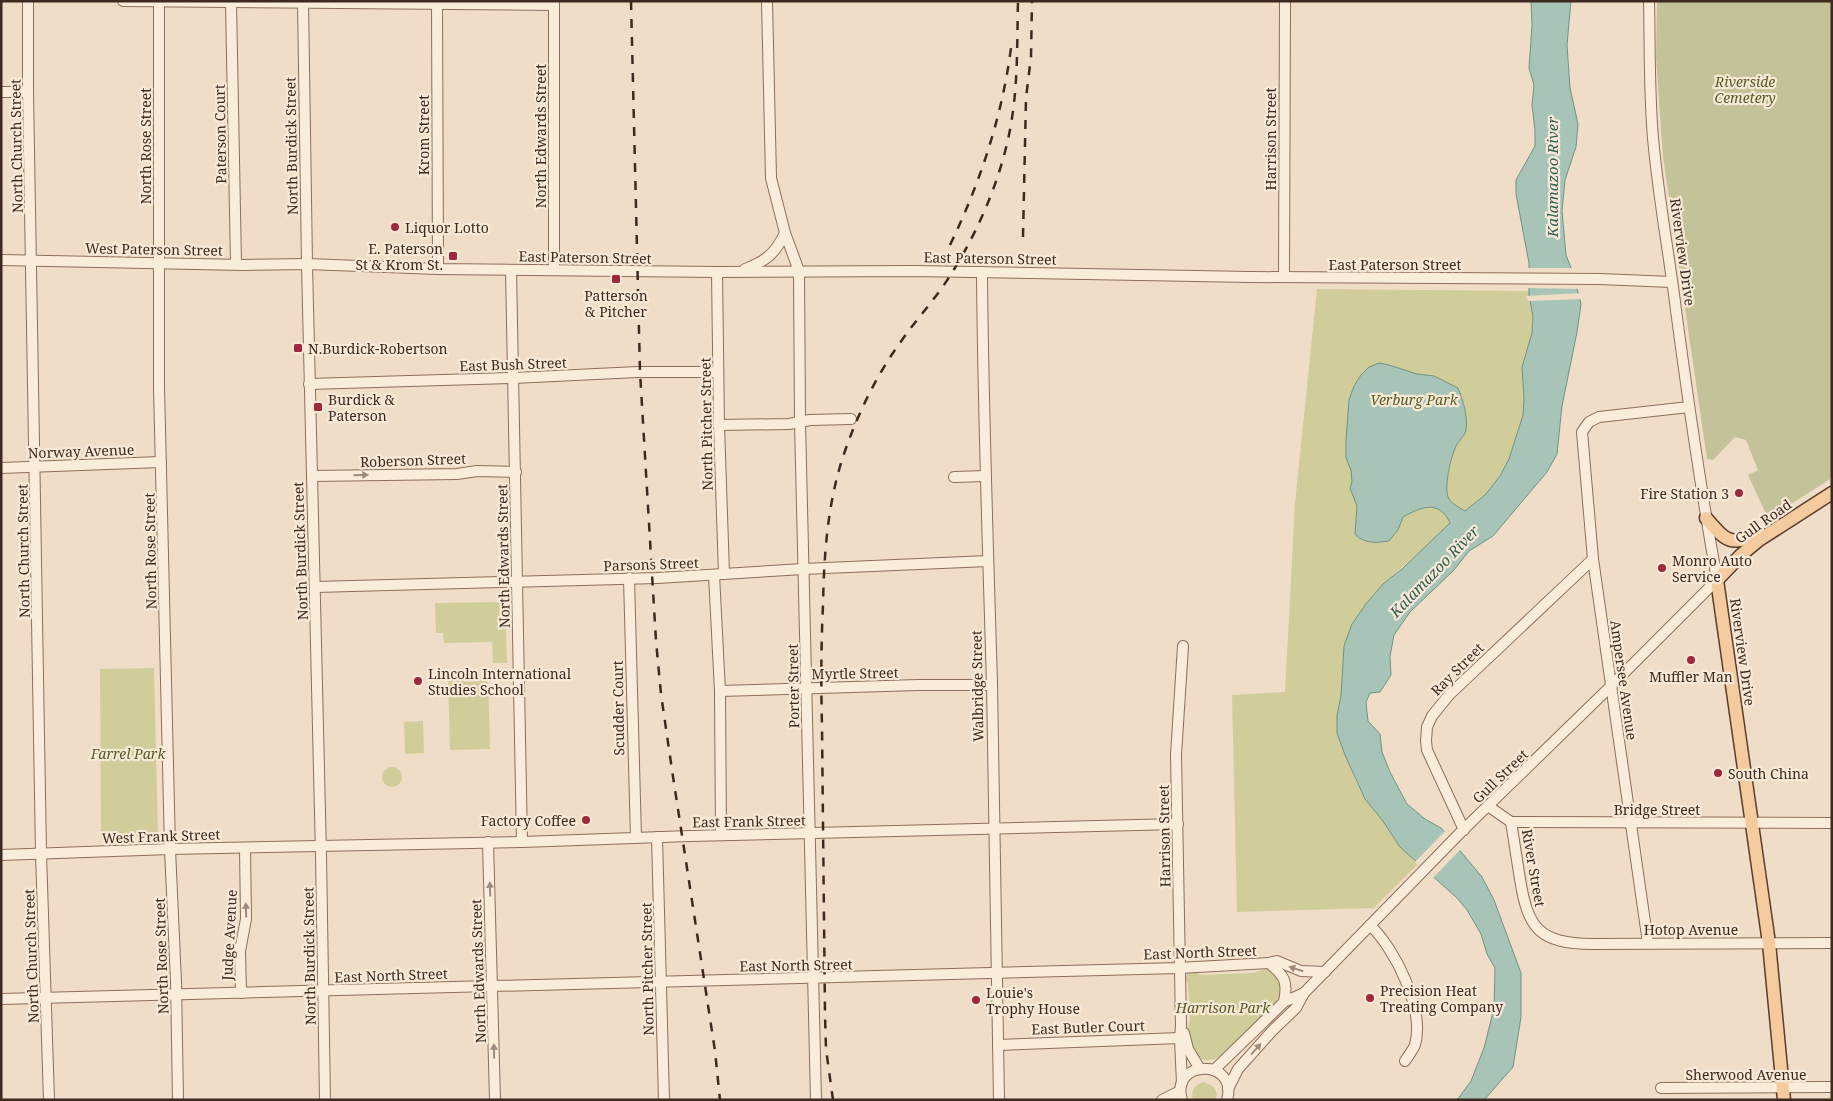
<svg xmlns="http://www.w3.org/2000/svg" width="1833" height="1101" viewBox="0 0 1833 1101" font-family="'Noto Serif',serif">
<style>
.green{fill:#d0cd9a}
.cemetery{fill:#c4c299}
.water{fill:#a8c4b7;stroke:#6e9384}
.pier{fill:#f0ddc7}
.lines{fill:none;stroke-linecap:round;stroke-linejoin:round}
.minor-casing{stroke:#8d6e5b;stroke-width:12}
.major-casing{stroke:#5b3d2f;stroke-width:15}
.minor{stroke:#faecdb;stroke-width:10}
.major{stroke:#f4cb9e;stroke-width:12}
.rail{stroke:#3d291f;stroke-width:2.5;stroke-dasharray:9 9;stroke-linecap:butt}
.oneway{fill:#9c8a7d}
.poi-dot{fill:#9f283d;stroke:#f7e9d7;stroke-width:2}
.labels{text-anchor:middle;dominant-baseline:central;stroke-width:4.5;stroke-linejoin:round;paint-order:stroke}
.park-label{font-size:14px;font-style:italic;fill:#565a25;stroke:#f7e9d7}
.street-label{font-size:14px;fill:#3d291f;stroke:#f7e9d7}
.poi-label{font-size:14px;fill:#3d291f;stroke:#f7e9d7;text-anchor:start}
.water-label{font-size:15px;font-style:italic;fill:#2e5d52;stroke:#f7e9d7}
</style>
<rect width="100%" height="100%" fill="#f0ddc7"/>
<g class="green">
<path d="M1317,289L1529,291L1533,316L1532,333L1522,367L1524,398L1523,415L1509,459L1500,476L1485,495L1383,584L1341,696L1337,715V733L1356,781L1365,799L1419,863L1374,908L1237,912L1232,695L1285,692L1295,503Z"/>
<path d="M505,602L507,663H493L492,642L444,643L443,633H436L435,603Z"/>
<path d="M154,668L158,836L101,838L100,669Z"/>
<path d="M488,676L490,749L450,750L448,677Z"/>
<path d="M423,721L424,753L405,754L404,722Z"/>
<circle cx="392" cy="777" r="10"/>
<path d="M1266,969H1270L1281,982V998L1278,1002L1220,1056C1205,1065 1197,1059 1192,1044C1189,1036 1186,1029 1190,1021L1188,984L1185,978L1187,974L1193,971L1201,975L1253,973Z"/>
<path d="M1204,1082L1214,1087L1217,1094L1215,1100H1193C1190,1091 1195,1084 1204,1082Z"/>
</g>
<path class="cemetery" d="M1657,1H1832V478L1788,506L1767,516L1748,475L1758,470L1746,440L1735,437L1713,460L1707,459L1663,157L1656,58Z"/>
<path class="water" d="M1531,1H1571L1567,45L1570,88L1578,124L1576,147L1565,180L1562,211L1566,255L1573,273L1581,304L1577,332L1562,406L1557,454L1547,472L1493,536L1469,551L1454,570L1410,612L1394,635L1390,656L1391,675L1380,692L1370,693L1366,702L1368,721L1380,734L1382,752L1390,772L1407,804L1425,819L1441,828L1482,877L1494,900L1521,973V1017L1513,1067L1484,1100H1457L1471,1081L1484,1048L1494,1008L1495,968L1487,954L1481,934L1467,910L1457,898L1400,847L1383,821L1365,799L1345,755L1337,733V715L1341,696L1344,646L1352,624L1366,604L1383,584L1402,569L1450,523C1439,499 1421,507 1403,517L1398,530L1389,541C1376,543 1364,544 1355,534L1357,506L1350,488L1352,482L1351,470L1346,458V441L1349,400L1354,386L1361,375L1369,367L1379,363L1389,365L1417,374L1434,376L1458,388C1463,401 1468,415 1466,430C1465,436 1459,440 1456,446C1451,456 1443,489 1449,499C1452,504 1460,508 1465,511L1485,495L1500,476L1509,459L1523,415L1524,398L1522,367L1532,333L1533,316L1529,295V263L1516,194V180L1535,146V130L1532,105L1534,85L1529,68L1532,25Z"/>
<g class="pier">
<path d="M1526,268H1574L1580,289L1526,288Z"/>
<path d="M1581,293L1582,299L1528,301L1526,296Z"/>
<path d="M1446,830L1462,848L1432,879L1415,862Z"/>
</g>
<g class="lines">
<defs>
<g id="minor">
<path d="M28,1V92L41,853L49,1100"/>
<path d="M123,1L554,5"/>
<path d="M159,1V387L170,849L176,982L178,1100"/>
<path d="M303,1L307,264L321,855L325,1100"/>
<path d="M437,1L438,269"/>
<path d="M554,1V270"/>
<path d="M767,1L771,178L785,233L799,271L800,422L816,1100"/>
<path d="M231,3L236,264"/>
<path d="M1,92H28"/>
<path d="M1,260L243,265L307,264L438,269L717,272L914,271L1250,277L1600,279L1672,282"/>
<path d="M745,269C766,261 775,254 785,233"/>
<path d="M511,270L522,842"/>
<path d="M717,272L719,425L724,574"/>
<path d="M982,272C983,409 988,546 992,684C995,822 996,961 999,1100"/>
<path d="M1284,277L1285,1"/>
<path d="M309,384L513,378L638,372H718"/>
<path d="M719,425L789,424L810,420L851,419"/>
<path d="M1,468L161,462"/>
<path d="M312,476L457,474L477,471L516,472"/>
<path d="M954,477L986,476"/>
<path d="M714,575L720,691L721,835"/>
<path d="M629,578L636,838"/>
<path d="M315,587L657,578L803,569L988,561"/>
<path d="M720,691L918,685H992"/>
<path d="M1488,806L1511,822L1832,823"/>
<path d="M1511,822C1514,841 1517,860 1520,879C1528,930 1540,943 1592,944L1832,943"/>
<path d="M1464,830L1427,750L1426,741L1427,727L1432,716L1449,695L1593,559"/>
<path d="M657,837L664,1100"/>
<path d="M488,842L495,1100"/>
<path d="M1,855L170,849L522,842L690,836L1178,824"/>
<path d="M1370,925C1395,949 1425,1009 1415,1045C1413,1050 1408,1056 1405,1061"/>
<path d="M1648,943L1593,559L1582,432L1589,422L1599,417L1689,407"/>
<path d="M1269,963C1285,976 1288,982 1284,1002"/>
<path d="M241,993L240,951L246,919L245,848"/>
<path d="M1,999L1179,968L1269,963L1277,961L1301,971L1325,972"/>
<path d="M1184,1033L1188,1049L1200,1069"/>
<path d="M998,1045L1180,1038"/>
<path d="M1214,1070L1284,1002L1304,993"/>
<path d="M1182,1083L1180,1039L1181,1025L1176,755L1183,646"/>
<path d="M1661,1088L1832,1087"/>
<path d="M1228,1089L1238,1069L1272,1031L1296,1008L1304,993L1461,832L1611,686L1717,580C1701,490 1688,401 1676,310C1669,253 1658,196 1653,138C1649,92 1650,47 1649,1"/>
<path d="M1162,1100L1180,1091"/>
<path d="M1182,1100C1169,1059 1239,1058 1227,1100"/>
</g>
<g id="major">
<path d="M1706,518C1727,542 1729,546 1760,534"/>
<path d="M1784,1100L1769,943L1717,580L1741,555L1759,540L1832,493"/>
</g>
</defs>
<use href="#minor" class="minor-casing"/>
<use href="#major" class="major-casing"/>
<use href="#minor" class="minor"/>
<use href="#major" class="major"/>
<g class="rail">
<path d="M631,1L640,372L656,641L661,694L672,770L715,1051L720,1100"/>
<path d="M1023,237L1026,98L1031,57L1032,1"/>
<path d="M950,245C980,183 1002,117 1011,48"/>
<path d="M833,1100L826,1049L825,1015C824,919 823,823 822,727C821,686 821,646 823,605C824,556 827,510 841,463C855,419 875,377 902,340C919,316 938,296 953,271C981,226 1004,171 1012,118C1018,79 1017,40 1018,1"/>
</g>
</g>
<defs><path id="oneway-solid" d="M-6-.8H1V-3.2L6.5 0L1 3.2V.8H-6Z" transform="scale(1.25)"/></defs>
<g class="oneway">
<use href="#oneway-solid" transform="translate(361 475) rotate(-1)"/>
<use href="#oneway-solid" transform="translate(490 889) rotate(-92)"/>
<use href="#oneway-solid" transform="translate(246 910) rotate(-92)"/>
<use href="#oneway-solid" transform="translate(1296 969) rotate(-163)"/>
<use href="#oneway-solid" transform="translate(1256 1049) rotate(-48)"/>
<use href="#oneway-solid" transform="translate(494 1051) rotate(-91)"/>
</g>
<g class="poi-dot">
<circle cx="395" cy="227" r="5"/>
<rect x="448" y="251" width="10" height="10" rx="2.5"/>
<rect x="611" y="274" width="10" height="10" rx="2.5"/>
<rect x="293" y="343" width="10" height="10" rx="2.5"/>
<rect x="313" y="402" width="10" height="10" rx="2.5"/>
<circle cx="1739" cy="493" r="5"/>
<circle cx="1662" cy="568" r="5"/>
<circle cx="1691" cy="660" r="5"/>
<circle cx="418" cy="681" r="5"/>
<circle cx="1718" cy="773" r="5"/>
<circle cx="586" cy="820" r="5"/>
<circle cx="1370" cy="998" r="5"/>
<circle cx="976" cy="1000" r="5"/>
</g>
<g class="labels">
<g class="park-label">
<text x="1745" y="81">Riverside<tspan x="1745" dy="16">Cemetery</tspan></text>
<text x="1414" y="399">Verburg Park</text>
<text x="128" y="753">Farrel Park</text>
<text x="1223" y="1007">Harrison Park</text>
</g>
<g class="street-label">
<text transform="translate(220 134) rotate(-91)">Paterson Court</text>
<text transform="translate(423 135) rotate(-90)">Krom Street</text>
<text transform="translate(540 136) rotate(-90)">North Edwards Street</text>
<text transform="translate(1270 139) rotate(-90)">Harrison Street</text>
<text transform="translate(16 146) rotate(-91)">North Church Street</text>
<text transform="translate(145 146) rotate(-90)">North Rose Street</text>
<text transform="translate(291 146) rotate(-91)">North Burdick Street</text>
<text transform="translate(154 249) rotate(1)">West Paterson Street</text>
<text transform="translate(1683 252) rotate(82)">Riverview Drive</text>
<text transform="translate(585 257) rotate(1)">East Paterson Street</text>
<text transform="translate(990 258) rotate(1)">East Paterson Street</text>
<text x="1395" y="264">East Paterson Street</text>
<text transform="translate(513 364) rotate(-2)">East Bush Street</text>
<text transform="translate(706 424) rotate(-91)">North Pitcher Street</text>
<text transform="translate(81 451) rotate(-2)">Norway Avenue</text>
<text transform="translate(413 460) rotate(-2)">Roberson Street</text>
<text transform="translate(1763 521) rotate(-35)">Gull Road</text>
<text transform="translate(23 551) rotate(-91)">North Church Street</text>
<text transform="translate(150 551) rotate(-91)">North Rose Street</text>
<text transform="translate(300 551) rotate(-92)">North Burdick Street</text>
<text transform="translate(503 556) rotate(-91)">North Edwards Street</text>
<text transform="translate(651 564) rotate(-2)">Parsons Street</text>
<text transform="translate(1743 652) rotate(82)">Riverview Drive</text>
<text transform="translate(1457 669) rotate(-45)">Ray Street</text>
<text transform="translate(855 673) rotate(-1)">Myrtle Street</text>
<text transform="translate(1624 680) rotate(82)">Ampersee Avenue</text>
<text transform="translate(793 686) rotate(-91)">Porter Street</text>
<text transform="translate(977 686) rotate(-91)">Walbridge Street</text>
<text transform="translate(618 708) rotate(-91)">Scudder Court</text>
<text transform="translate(1500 776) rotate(-44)">Gull Street</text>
<text x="1657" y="809">Bridge Street</text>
<text transform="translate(749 821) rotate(-1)">East Frank Street</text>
<text transform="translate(161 836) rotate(-2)">West Frank Street</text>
<text transform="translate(1164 836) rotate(-91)">Harrison Street</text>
<text transform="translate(1534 868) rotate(80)">River Street</text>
<text x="1691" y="929">Hotop Avenue</text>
<text transform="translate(229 935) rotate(-87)">Judge Avenue</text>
<text transform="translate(1200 952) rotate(-2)">East North Street</text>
<text transform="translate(31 956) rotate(-92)">North Church Street</text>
<text transform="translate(161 956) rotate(-92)">North Rose Street</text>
<text transform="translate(309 956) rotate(-91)">North Burdick Street</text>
<text transform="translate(796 965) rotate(-1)">East North Street</text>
<text transform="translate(647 969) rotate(-91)">North Pitcher Street</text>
<text transform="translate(478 971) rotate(-92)">North Edwards Street</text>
<text transform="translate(391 975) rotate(-2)">East North Street</text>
<text transform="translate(1088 1027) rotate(-2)">East Butler Court</text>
<text x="1746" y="1074">Sherwood Avenue</text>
</g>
<g class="poi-label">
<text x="405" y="227">Liquor Lotto</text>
<text x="443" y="248" text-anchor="end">E. Paterson<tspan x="443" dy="16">St &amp; Krom St.</tspan></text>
<text x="616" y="295" text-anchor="middle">Patterson<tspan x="616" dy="16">&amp; Pitcher</tspan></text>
<text x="308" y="348">N.Burdick-Robertson</text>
<text x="328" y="399">Burdick &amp;<tspan x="328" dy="16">Paterson</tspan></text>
<text x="1729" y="493" text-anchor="end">Fire Station 3</text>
<text x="1672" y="560">Monro Auto<tspan x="1672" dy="16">Service</tspan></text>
<text x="428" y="673">Lincoln International<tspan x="428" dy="16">Studies School</tspan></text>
<text x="1691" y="676" text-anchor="middle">Muffler Man</text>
<text x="1728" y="773">South China</text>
<text x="576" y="820" text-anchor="end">Factory Coffee</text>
<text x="1380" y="990">Precision Heat<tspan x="1380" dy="16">Treating Company</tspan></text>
<text x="986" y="992">Louie's<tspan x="986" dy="16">Trophy House</tspan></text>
</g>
<g class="water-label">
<text transform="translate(1552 177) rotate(-90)">Kalamazoo River</text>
<text transform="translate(1434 571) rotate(-46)">Kalamazoo River</text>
</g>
</g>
<rect width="1833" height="1101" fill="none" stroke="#3d291f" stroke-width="5"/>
</svg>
